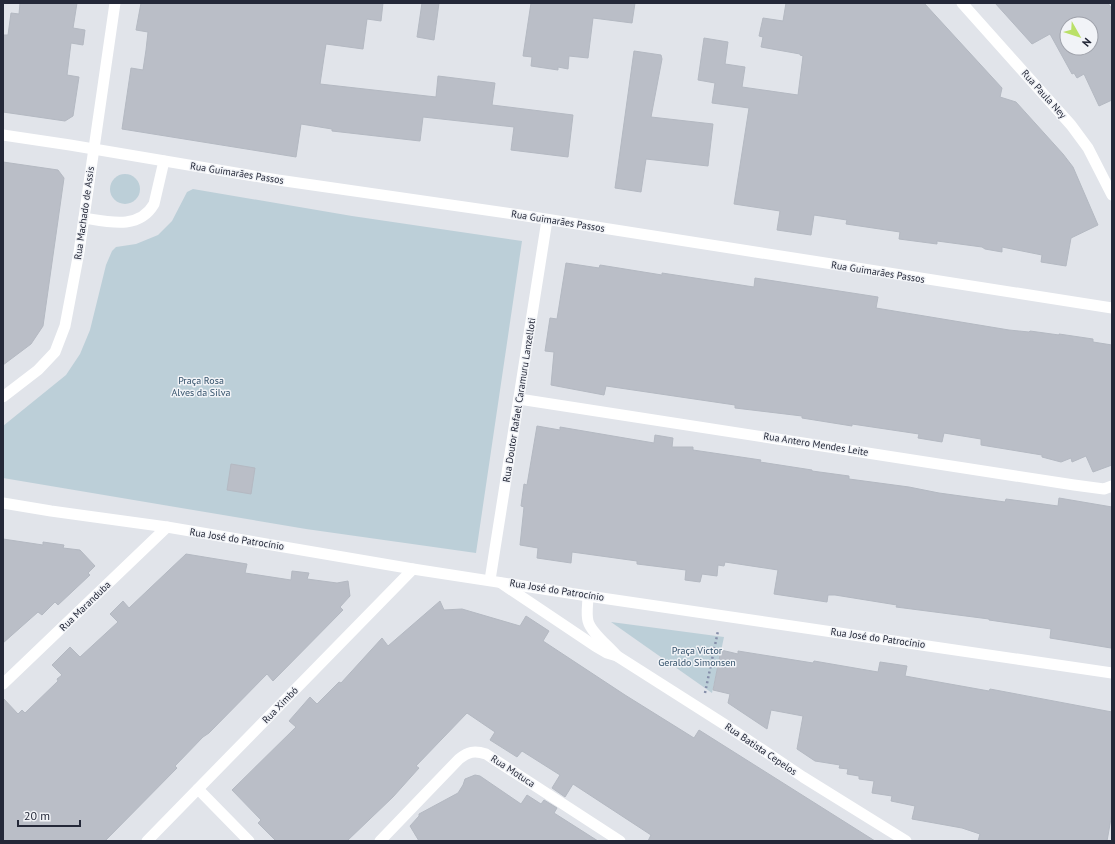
<svg xmlns="http://www.w3.org/2000/svg" width="1115" height="844" viewBox="0 0 1115 844" font-family="'PT Sans',sans-serif">
<style>
.green{fill:#bccfd8}
.building{fill:#babec7;stroke:#b4b9c2;fill-rule:evenodd}
.lines{fill:none;stroke-linecap:round;stroke-linejoin:round}
.path{stroke:#858ea9;stroke-width:2.5;stroke-dasharray:2 3;stroke-linecap:butt}
.minor{stroke:#fff;stroke-width:11}
.labels{text-anchor:middle;dominant-baseline:central;stroke-width:3;stroke-linejoin:round;paint-order:stroke}
.street-label{font-size:10px;fill:#242838;stroke:#f1f3f7}
.park-label{font-size:10px;fill:#33516a;stroke:#f1f3f7}
</style>
<rect width="100%" height="100%" fill="#e1e4ea"/>
<g class="green">
<circle cx="125" cy="189" r="15"/>
<path d="M193,189L352,216L522,241L476,553L306,529L3,478V426L66,375L80,354L90,330L106,265L112,251L116,247L136,244L158,235L172,221L187,192Z"/>
<path d="M611,622L724,637L712,693Z"/>
</g>
<g class="building">
<path d="M20,3H77L73,28L85,30L83,45L71,43L67,75L79,77L73,116L65,121L3,112V35H8L11,13L19,14Z"/>
<path d="M141,3H383L381,21L367,19L363,49L326,44L320,84L436,97L438,76L495,83L492,105L573,115L568,157L511,150L514,127L423,117L420,141L332,131V129L301,124L296,157L122,129L131,68L143,70L146,50L148,32L136,30Z"/>
<path d="M422,3H439L434,40L417,37Z"/>
<path d="M531,3H635L632,23L593,18L588,58L569,56L568,69L558,67V70L531,66L532,57L523,56Z"/>
<path d="M786,3H924L1002,88L1000,97L1016,102L1063,154L1073,167L1098,225L1071,238L1066,266L1041,262L1042,255L1002,247V252L985,249L982,247L937,241V244L899,239L900,232L846,224L847,220L814,215L811,235L777,230L780,211L734,204L749,108L712,103L715,83L698,80L704,38L728,42L725,64L745,67L742,87L798,95L803,56L800,55V54L761,47L763,37L759,36L763,18L783,21Z"/>
<path d="M995,3H1108L1112,9V100L1099,106L1084,74L1077,78L1074,73L1072,74L1050,34L1032,44ZM1067,24H1091V48H1067Z"/>
<path d="M634,51L661,55L662,59L651,117L713,124L708,166L646,159L641,192L615,188Z"/>
<path d="M3,162L58,170L64,178L43,326L31,344L3,365Z"/>
<path d="M566,263L599,268L600,265L662,275V273L754,287L755,278L878,297L876,308L1009,330L1029,332L1030,331L1059,335V334L1093,339V342L1112,345V465L1093,472L1086,456L1072,462L1071,458L1061,462L1042,457V455L981,445V439L944,433L942,442L918,438L919,434L852,424V426L802,418V416L735,408V405L606,386L604,395L551,385L554,352L545,351L550,318L557,319Z"/>
<path d="M537,426L560,430V427L654,443L655,435L673,438L672,447H693V450L761,460L760,462L812,470V471L849,476V479L909,487L939,493L1005,502L1006,499L1058,506L1059,498L1112,507V638L1111,648L1050,638L1051,629L989,620V619L896,607L897,605L835,595H828L827,602L774,594L778,570L725,562L724,566L718,565L717,576L702,574L700,582L685,580L686,570L637,564V561L572,552L571,563L537,558L538,548L520,545L524,507L521,506L524,484L527,485Z"/>
<path d="M231,464L255,468L251,494L227,490Z"/>
<path d="M3,539L43,545V542L64,545L63,548L80,550L95,566L88,573L90,575L58,605L55,602L42,615L38,612L3,643Z"/>
<path d="M186,554L247,564L245,573L291,580L292,571L309,573L307,579L337,583L348,581L350,596L340,607L343,610L273,681L267,674L209,733L203,737L175,766L177,768L105,841H3V698L18,714L22,710L25,713L58,681L57,679L62,675L52,665L70,647L80,657L118,622L110,614L123,601L129,608Z"/>
<path d="M440,601L444,610L462,609L520,626L526,616L549,631L543,641L625,695L694,738L699,730L875,841H648L651,835L573,784L565,797L552,788L560,775L522,751L517,757L490,740L495,732L467,713L416,766L419,768L393,797L347,841H276L258,823L261,820L232,790L296,727L289,721L310,697L317,704L339,682L341,683L382,638L388,646Z"/>
<path d="M721,650L738,654V651L813,663L814,661L878,672L880,662L907,666L905,676L989,691L990,689L1112,712V813L1107,841H978L980,834L962,828L912,819L915,806L891,801L892,796L872,793L874,781L859,779V776L847,774L848,769L839,768L840,765L815,761L797,749L803,716L771,710L767,729L728,703L730,694L713,690Z"/>
<path d="M475,775L480,776L521,804L527,795L541,804L544,800L557,808L554,813L598,841H419L410,826L419,816V814L458,793L463,785L465,779Z"/>
</g>
<g class="lines">
<path class="path" d="M705,693L718,631"/>
<g class="minor">
<path d="M962,3L1071,125L1088,148L1112,195"/>
<path d="M3,135L70,145L278,180L520,215L1112,308"/>
<path d="M84,218C109,222 139,230 154,204L164,161"/>
<path d="M3,397L38,370L55,352L65,326L79,252L115,3"/>
<path d="M519,399L1074,485L1104,489L1112,486"/>
<path d="M3,503L51,511L167,527L413,569L588,596L1112,673"/>
<path d="M490,580L547,220"/>
<path d="M501,583L595,646L607,653L617,656L727,726L803,777L906,841"/>
<path d="M588,596C588,604 586,613 588,621C591,633 609,646 617,656"/>
<path d="M3,684L167,527"/>
<path d="M198,789L249,841"/>
<path d="M147,841L413,569"/>
<path d="M380,841L459,759C468,752 474,750 486,754L620,841"/>
</g>
</g>
<g class="labels">
<g class="street-label">
<text transform="translate(1044 94) rotate(48)">Rua Paula Ney</text>
<text transform="translate(237 173) rotate(9)">Rua Guimarães Passos</text>
<text transform="translate(84 213) rotate(-82)">Rua Machado de Assis</text>
<text transform="translate(558 221) rotate(9)">Rua Guimarães Passos</text>
<text transform="translate(878 272) rotate(9)">Rua Guimarães Passos</text>
<text transform="translate(519 400) rotate(-81)">Rua Doutor Rafael Caramuru Lanzelloti</text>
<text transform="translate(816 444) rotate(9)">Rua Antero Mendes Leite</text>
<text transform="translate(237 539) rotate(9)">Rua José do Patrocínio</text>
<text transform="translate(557 590) rotate(9)">Rua José do Patrocínio</text>
<text transform="translate(85 606) rotate(-44)">Rua Maranduba</text>
<text transform="translate(878 638) rotate(8)">Rua José do Patrocínio</text>
<text transform="translate(280 705) rotate(-46)">Rua Ximbó</text>
<text transform="translate(761 749) rotate(34)">Rua Batista Cepelos</text>
<text transform="translate(513 771) rotate(33)">Rua Motuca</text>
</g>
<g class="park-label">
<text x="201" y="380">Praça Rosa<tspan x="201" dy="12">Alves da Silva</tspan></text>
<text x="697" y="650">Praça Victor<tspan x="697" dy="12">Geraldo Simonsen</tspan></text>
</g>
</g>
<rect width="1115" height="844" fill="none" stroke="#242838" stroke-width="8"/>
<g transform="translate(1079 36) rotate(129)"><circle r="19" fill="#f1f3f7" stroke="#9fa2ab"/>
<path d="M0-3L7 15L0 10L-7 15Z" fill="#bae068"/>
<text y="-6" font-size="11" font-weight="bold" text-anchor="middle" fill="#242838">N</text>
</g>
<path d="M18 820v6h62v-6" fill="none" stroke="#242838" stroke-width="2"/>
<text x="24" y="820" font-size="12" fill="#242838" stroke="#f1f3f7" stroke-width="3" paint-order="stroke">20 m</text>
</svg>
